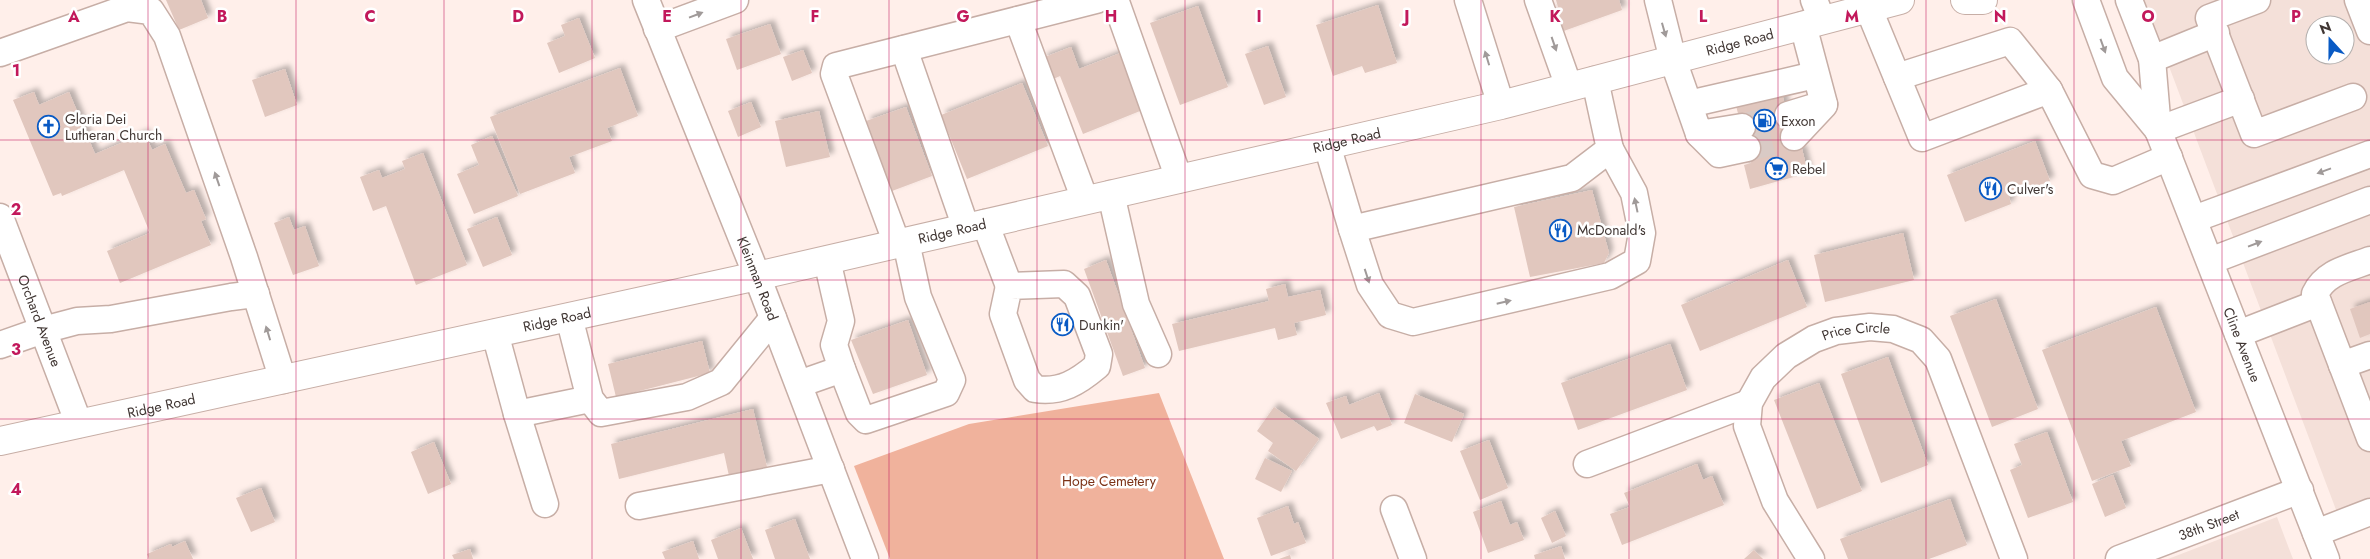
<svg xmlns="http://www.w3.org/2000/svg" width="2370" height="559" viewBox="0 0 2370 559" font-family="Jost,sans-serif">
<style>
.built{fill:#f4e0d9;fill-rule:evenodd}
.green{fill:#f0b29c}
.building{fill:#e1c7be;filter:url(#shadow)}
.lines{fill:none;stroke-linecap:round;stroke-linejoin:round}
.minor-tunnel{stroke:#d9cac5;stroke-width:26;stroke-dasharray:26 13;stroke-linecap:butt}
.minor-casing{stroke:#c7aea6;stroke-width:29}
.major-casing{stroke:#c7aea6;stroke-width:30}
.minor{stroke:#fff;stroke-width:26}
.major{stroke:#fff;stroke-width:28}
.oneway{fill:#a09a99}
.grid{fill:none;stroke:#c2185b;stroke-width:1;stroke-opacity:0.55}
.labels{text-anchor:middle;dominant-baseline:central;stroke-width:5;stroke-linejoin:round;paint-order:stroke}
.street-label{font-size:14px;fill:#403633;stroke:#fff}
.poi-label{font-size:14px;fill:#403633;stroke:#fff;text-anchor:start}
.park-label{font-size:14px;fill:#7c3216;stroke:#fff}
.grid-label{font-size:16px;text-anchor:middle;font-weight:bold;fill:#c2185b;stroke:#fff;stroke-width:5;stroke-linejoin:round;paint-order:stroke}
</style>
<defs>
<filter id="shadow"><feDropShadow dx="4.5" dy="-4.5" stdDeviation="2.5" flood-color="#0004"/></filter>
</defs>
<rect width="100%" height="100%" fill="#ffefea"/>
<g class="built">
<path d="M2144,0H2370V512L2341,523ZM2315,25H2345V55H2315Z"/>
<path d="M2277,517L2293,559H2168Z"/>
</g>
<path class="green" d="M1159,393L1224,559H890L854,466L969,424Z"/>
<g class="building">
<path d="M166,0H201L208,18L179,30Z"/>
<path d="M1556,0H1619L1622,10L1561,32L1553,8L1558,7Z"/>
<path d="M1378,5L1397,63L1365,73L1362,66L1333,76L1316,25Z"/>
<path d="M1198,6L1228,87L1180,105L1150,23Z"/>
<path d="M579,18L595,58L559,73L547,43L565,36L561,25Z"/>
<path d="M770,24L781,54L737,70L726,39Z"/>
<path d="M1268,46L1286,97L1264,105L1245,54Z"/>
<path d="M1071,47L1079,69L1123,52L1145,109L1083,134L1060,76L1051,80L1042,58Z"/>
<path d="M803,50L812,73L792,81L783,57Z"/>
<path d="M620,68L638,116L607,128L612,141L569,157L575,173L520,194L490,117Z"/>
<path d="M285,69L297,105L265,117L252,80Z"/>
<path d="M1022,83L1048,146L967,179L941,115Z"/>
<path d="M1781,90L1797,150L1802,149L1808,173L1750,189L1744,165L1751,163L1735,102Z"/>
<path d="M34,92L39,105L69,92L95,154L145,133L152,150L165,144L186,193L194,190L206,219L201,221L211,245L120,283L107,251L150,233L124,170L62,196L61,193L53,196L13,100Z"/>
<path d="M751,102L761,127L738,137L728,111Z"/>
<path d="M906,107L932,176L892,191L866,121Z"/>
<path d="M819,111L830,157L786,167L775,121Z"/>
<path d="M492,136L518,196L474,214L457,174L479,165L471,145Z"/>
<path d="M2035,141L2050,181L2009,197L2011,204L1965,222L1947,175Z"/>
<path d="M423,153L467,265L416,285L386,206L373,211L360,177L379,170L382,178L405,169L402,161Z"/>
<path d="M1592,190L1609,253L1604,263L1530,277L1514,207Z"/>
<path d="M289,217L294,230L305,226L319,266L293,275L274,223Z"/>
<path d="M497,217L512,255L483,267L467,229Z"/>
<path d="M1903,233L1914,280L1825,302L1814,255Z"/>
<path d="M1106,260L1145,368L1123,376L1084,269Z"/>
<path d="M1788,260L1807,307L1700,351L1681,305Z"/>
<path d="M1285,284L1288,297L1320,290L1326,315L1294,323L1297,335L1278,340L1275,328L1179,351L1172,324L1269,301L1266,289Z"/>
<path d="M1996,299L2038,409L1992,427L1950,316Z"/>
<path d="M2370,302V334L2360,338L2350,309Z"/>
<path d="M2156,307L2196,412L2121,441L2131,466L2092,481L2042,350Z"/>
<path d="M908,320L927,375L873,394L851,340Z"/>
<path d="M702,341L710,373L616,397L608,364Z"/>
<path d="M1670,344L1687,390L1578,430L1561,383Z"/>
<path d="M1888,357L1928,465L1881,483L1841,374Z"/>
<path d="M1819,383L1862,491L1817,509L1774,400Z"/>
<path d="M1379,393L1392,425L1377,431L1374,426L1341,439L1326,403L1346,396L1349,405Z"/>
<path d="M1415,394L1464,414L1452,442L1404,423Z"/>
<path d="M1274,407L1319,439L1296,471L1268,451L1273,443L1257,431Z"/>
<path d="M753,409L767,467L729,476L724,453L619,479L611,444Z"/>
<path d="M2047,432L2073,502L2028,518L2010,470L2022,465L2014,444Z"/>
<path d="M1489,440L1508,488L1480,500L1460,451Z"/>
<path d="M434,442L451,484L428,494L411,452Z"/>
<path d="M1265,458L1292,471L1281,492L1255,479Z"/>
<path d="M1697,464L1703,480L1712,476L1724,505L1622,545L1610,514L1630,507L1624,493Z"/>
<path d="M2113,475L2126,508L2105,517L2092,484Z"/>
<path d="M261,488L275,522L251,532L236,498Z"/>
<path d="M1950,499L1967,545L1929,559H1848L1840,539Z"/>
<path d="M1501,501L1510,525L1517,522L1524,540L1488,553L1473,512Z"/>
<path d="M1288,506L1294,524L1298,522L1306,543L1271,556L1257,518Z"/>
<path d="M1555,511L1566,536L1552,543L1541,518Z"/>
<path d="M795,519L810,559H775L765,530Z"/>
<path d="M741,528L753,559H718L711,540Z"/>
<path d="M185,541L193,559H149L147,554L171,544L172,547Z"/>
<path d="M693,541L699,559H665L662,552Z"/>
<path d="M1561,546L1565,559H1535L1534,555Z"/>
<path d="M470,549L473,559H454L452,555Z"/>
<path d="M1754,550L1763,559H1744Z"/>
<path d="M1290,555L1291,559H1279Z"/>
</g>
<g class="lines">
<g class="minor-tunnel">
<path d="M1742,127L1788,115"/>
<path d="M1747,148L1794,137"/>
</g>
<defs>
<g id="minor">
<path id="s1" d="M646,0L757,276L865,559"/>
<path d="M1111,0L1116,2L1179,179"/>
<path d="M1468,0L1501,105"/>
<path d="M1538,0L1569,87"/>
<path d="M1658,0L1673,60L1699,134L1742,127"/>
<path d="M1814,0L1822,20"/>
<path d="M2086,0L2115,78L2158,130"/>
<path id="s2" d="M2129,0L2152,59L2158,130L2326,559"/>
<path d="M2257,0L2209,18L2254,134L2353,97"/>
<path d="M2358,0L2370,31"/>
<path d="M1868,7L1922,138L2049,90L2092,175L2113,181L2169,157"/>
<path d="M1018,20L1085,200"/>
<path d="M657,29L735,0"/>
<path d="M904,49L966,228"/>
<path d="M0,53L127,8L151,11L167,36L244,257L283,380"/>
<path d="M2152,59L2216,33"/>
<path d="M1897,77L2010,41L2049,90"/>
<path d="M1689,104L1815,75"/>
<path d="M1788,115L1824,104L1803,25"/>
<path d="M2158,130L2241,99"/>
<path d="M1699,134L1719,154L1747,148"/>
<path d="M1794,137L1824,105"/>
<path d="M1327,145L1352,229L1572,178L1610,149L1595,80"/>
<path d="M1111,194L1136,304L1158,354"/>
<path id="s3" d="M0,217L79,424"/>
<path d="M2194,219L2370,154"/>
<path d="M985,223L1009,286"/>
<path d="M1352,229L1370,285L1390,315L1413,322L1610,276L1637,261L1642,233L1634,193L1610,149"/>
<path d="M897,244L834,74L836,66L1096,0"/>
<path d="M2370,260C2349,268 2325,272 2315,294L2370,438"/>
<path d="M2210,261L2370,200"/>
<path d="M1064,284L1077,296L1099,354L1097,366C1078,382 1061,393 1035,389L1027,380L1003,314L1009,286Z"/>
<path d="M569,317L590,399L601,413L687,397L721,382L773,318"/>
<path d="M495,333L517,414L545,504"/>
<path d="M2238,334L2318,303"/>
<path d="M0,345L43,330L77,321L111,319L231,297L256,294"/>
<path d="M2342,365L2370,355"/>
<path d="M842,369L859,413L866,420L946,393L952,380L918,297L906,242"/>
<path d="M799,384L842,369L834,345L841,321L827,260"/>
<path d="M517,414L590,399"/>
<path d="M1587,464L1749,403"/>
<path d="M639,506L831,469"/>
<path d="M1394,509L1413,559"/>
<path d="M2316,533L2370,512"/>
<path id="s4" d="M1811,559L1775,501L1747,426L1749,403L1763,378L1786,356L1814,339L1836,331L1870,327L1893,329L1921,340L1938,359L2014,559"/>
<path id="s5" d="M2119,559L2300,490"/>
</g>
<g id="major">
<path d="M1965,0H1983"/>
<path id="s6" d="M0,441L757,276L1501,105L1900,0"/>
</g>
</defs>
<use href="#minor" class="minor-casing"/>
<use href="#major" class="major-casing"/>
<use href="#minor" class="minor"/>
<use href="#major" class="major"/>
</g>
<defs><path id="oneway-solid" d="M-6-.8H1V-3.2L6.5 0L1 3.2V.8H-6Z" transform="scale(1.25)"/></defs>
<g class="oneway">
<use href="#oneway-solid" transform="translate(696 15) rotate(-21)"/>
<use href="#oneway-solid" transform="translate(1664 30) rotate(74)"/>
<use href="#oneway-solid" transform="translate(1554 44) rotate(71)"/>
<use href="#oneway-solid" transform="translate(2103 46) rotate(70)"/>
<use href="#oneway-solid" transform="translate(1487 58) rotate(-107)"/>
<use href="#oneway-solid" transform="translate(2324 171) rotate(160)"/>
<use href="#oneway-solid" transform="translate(217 179) rotate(-109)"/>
<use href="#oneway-solid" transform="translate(1636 205) rotate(-102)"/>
<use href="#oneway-solid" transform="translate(2255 244) rotate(-21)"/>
<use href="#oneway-solid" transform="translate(1367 276) rotate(72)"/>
<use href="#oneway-solid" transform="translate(1504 302) rotate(-13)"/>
<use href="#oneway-solid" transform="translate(268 333) rotate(-107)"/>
</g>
<path class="grid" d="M148,0V559M296,0V559M444,0V559M592,0V559M741,0V559M889,0V559M1037,0V559M1185,0V559M1333,0V559M1481,0V559M1629,0V559M1778,0V559M1926,0V559M2074,0V559M2222,0V559M0,140H2370M0,280H2370M0,419H2370"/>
<defs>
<symbol id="fuel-ring" viewBox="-11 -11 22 22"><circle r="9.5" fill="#fff" stroke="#095ac4" stroke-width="1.5"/><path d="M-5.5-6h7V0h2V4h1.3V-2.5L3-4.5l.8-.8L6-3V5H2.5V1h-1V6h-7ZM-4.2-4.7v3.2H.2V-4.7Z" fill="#095ac4"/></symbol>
<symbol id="church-ring" viewBox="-11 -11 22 22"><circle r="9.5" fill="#fff" stroke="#095ac4" stroke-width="1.5"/><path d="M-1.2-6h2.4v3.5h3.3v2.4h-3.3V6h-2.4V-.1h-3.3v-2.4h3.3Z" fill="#095ac4"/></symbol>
<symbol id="supermarket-ring" viewBox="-11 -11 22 22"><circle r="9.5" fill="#fff" stroke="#095ac4" stroke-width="1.5"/><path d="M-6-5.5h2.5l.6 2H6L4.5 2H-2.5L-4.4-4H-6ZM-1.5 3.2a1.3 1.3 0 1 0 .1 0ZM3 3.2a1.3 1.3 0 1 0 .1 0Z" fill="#095ac4"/></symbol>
<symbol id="restaurant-ring" viewBox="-11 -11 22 22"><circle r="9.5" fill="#fff" stroke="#095ac4" stroke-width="1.5"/><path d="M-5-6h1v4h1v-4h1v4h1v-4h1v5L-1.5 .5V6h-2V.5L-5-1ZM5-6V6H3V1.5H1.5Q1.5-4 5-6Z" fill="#095ac4"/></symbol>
</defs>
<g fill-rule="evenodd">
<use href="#fuel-ring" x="1752" y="108" width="25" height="25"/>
<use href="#church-ring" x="36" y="114" width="25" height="25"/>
<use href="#supermarket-ring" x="1764" y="156" width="25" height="25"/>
<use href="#restaurant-ring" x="1978" y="176" width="25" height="25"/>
<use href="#restaurant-ring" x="1548" y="218" width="25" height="25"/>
<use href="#restaurant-ring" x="1050" y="312" width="25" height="25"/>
</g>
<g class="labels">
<g class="street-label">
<text stroke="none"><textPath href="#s6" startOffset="1785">Ridge Road</textPath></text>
<text stroke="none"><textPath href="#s6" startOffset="1380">Ridge Road</textPath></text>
<text stroke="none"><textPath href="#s6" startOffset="975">Ridge Road</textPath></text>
<text stroke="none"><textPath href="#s1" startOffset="300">Kleinman Road</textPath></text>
<text stroke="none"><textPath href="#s6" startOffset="570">Ridge Road</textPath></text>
<text stroke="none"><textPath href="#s3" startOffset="111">Orchard Avenue</textPath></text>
<text stroke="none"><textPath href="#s4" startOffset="308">Price Circle</textPath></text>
<text stroke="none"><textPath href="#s2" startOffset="365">Cline Avenue</textPath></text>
<text stroke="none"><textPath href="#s6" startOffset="165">Ridge Road</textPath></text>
<text stroke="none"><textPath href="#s5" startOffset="96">38th Street</textPath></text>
</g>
<g class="poi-label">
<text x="65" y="119">Gloria Dei<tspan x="65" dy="16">Lutheran Church</tspan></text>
<text x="1781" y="121">Exxon</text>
<text x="1792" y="169">Rebel</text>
<text x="2007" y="189">Culver's</text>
<text x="1577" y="230">McDonald's</text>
<text x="1079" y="325">Dunkin'</text>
</g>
<g class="park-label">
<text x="1109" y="481">Hope Cemetery</text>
</g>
</g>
<g class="grid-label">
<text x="74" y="22">A</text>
<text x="222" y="22">B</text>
<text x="370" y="22">C</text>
<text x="518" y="22">D</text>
<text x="667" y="22">E</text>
<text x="815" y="22">F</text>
<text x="963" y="22">G</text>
<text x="1111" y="22">H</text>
<text x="1259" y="22">I</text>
<text x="1407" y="22">J</text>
<text x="1555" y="22">K</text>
<text x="1703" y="22">L</text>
<text x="1852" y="22">M</text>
<text x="2000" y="22">N</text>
<text x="2148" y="22">O</text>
<text x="2296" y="22">P</text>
<text x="16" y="76">1</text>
<text x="16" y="215">2</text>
<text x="16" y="355">3</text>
<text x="16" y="495">4</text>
</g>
<g transform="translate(2330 40) rotate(339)"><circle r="24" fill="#ffffff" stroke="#b3afad"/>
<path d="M0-4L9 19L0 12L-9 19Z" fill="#095ac4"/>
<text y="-8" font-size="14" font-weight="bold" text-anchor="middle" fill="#403633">N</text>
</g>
</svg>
